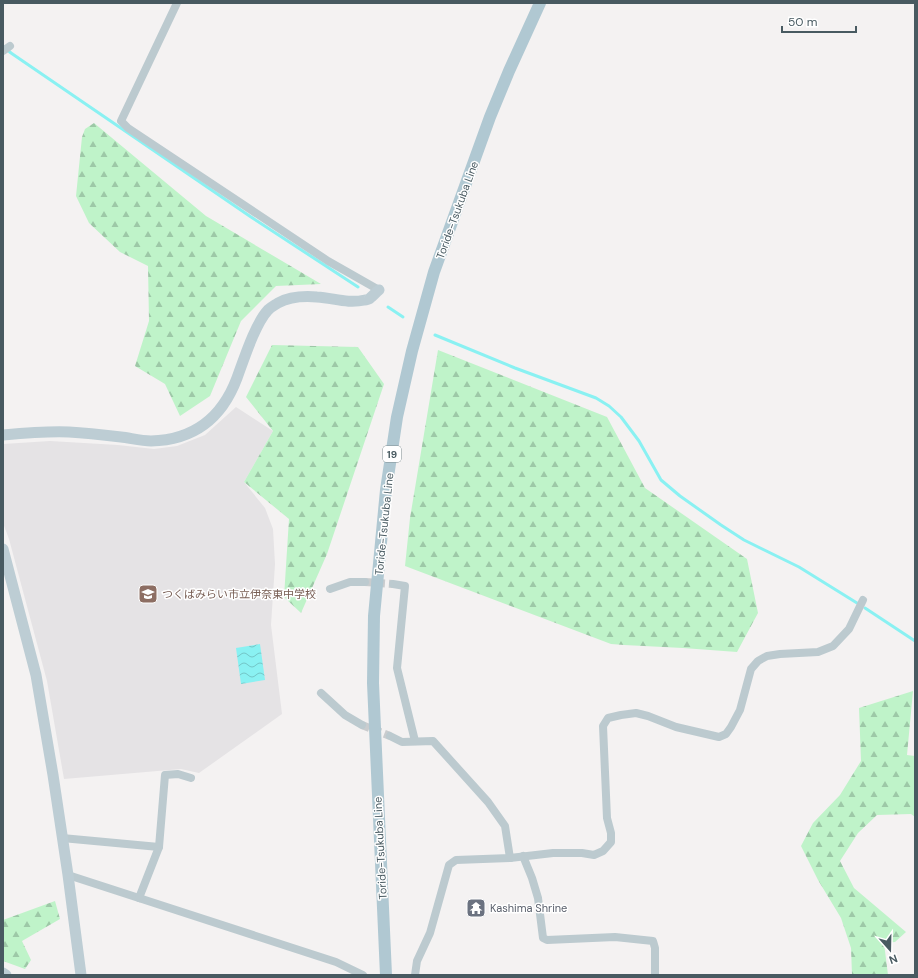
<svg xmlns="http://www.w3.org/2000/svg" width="918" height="978" viewBox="0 0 918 978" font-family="'DM Sans','Noto Sans JP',sans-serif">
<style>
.education{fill:#e5e3e5}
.forest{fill:url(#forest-firs)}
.water{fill:url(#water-waves)}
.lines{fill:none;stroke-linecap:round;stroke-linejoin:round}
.stream{stroke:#8af1f2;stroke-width:3}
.street-tunnel{stroke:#c9ccce;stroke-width:8;stroke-dasharray:8 4;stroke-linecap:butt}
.street{stroke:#bccacf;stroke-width:8}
.secondary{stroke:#bdcdd4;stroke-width:11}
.primary{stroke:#b0c8d2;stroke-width:12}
.labels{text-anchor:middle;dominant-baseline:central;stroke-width:3;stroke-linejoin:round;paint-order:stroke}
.shield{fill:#fff;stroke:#7f8c90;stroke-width:1}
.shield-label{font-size:10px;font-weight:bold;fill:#485a61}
.street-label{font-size:11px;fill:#485a61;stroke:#fff}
.education-label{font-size:11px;fill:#785e54;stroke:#fff;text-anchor:start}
.worship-label{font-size:11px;fill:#5b616d;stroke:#fff;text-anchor:start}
</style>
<defs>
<pattern id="forest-firs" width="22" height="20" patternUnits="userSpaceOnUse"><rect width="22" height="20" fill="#bff3c9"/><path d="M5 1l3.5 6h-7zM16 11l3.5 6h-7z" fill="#9dc8a7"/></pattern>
<pattern id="water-waves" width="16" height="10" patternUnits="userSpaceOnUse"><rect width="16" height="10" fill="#8af1f2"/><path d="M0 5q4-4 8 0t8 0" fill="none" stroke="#73c6c7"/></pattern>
</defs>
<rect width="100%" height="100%" fill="#f4f2f2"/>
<path class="education" d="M236,407L273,431L244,482L265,508L273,529L275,564L271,625L282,714L199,773L181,769L64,779L47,681L9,539L3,523V444L50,441L118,445L154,449L177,446L205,435Z"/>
<g class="forest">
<path d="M94,123L206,216L321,284L276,286L241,321L210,396L180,416L165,384L135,366L149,321L148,266L120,252L89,223L76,196L82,137L85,129Z"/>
<path d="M272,345L358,347L384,384L327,554L301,613L284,597L289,519L244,482L273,431L246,397Z"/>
<path d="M438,350L607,417L645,488L747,559L758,613L737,652L683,648L624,645L611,644L405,566L410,518Z"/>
<path d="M913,691L907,755L915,756V817L911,814L877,815L858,833L840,861L854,888L906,932L895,942L884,943L888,975H852L851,948L841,918L818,880L801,846L813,823L840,795L861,761L859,708Z"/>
<path d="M55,901L60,919L22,941L31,960L25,969L3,961V920Z"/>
</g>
<path class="water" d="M260,644L265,680L241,684L236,648Z"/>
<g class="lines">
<g class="stream">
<path d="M3,46L11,53L251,217L358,287"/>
<path d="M388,307L403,317"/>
<path d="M435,335L515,368L596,398L609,406L621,417L639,441L661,480L680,496L721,525L744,540L799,567L857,603"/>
<path d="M865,608L915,641"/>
</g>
<g class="street-tunnel">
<path d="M365,582L393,584"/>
<path d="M362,725L390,736"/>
</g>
<g class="street">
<path d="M177,3L121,121L128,128L328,261L379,290"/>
<path d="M3,51L10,46"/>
<path d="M393,584L405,586L397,668L415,741"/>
<path d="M330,589L350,582H365"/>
<path d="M321,693L345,715L362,725"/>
<path d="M390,736L402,742L433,741L488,802L505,826L510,858"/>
<path d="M62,838L159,847"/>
<path d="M523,856L532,878L538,898L543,938L547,940L615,937L653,941L655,948V975"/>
<path d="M68,875L336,962L363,975"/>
<path d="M139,898L159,847L165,775L178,774L191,778"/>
<path d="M415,975L417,961L430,933L449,865L456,860L510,858L553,853H582L594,855L603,851L611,842V833L607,818L603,726L608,718L621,715L636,713L648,716L676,727L719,737L726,734L731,727L740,710L751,669L758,661L767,656L780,654L818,652L833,646L849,629L863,600"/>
</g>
<g class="secondary">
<path d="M3,435C25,433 48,431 69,432C86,433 104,435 121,437C130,438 141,441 151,441C194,440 222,418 237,378C244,359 255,324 268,310C271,307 275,305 278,303C289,297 305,296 317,297C334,298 347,304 365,300C366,300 370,299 370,298C373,296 376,292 379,290"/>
<path d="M3,549L36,675L53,775L68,875L81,975"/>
<path d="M3,973L6,975"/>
</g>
<path class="primary" d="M386,975L373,683L374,616L386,490L397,417L412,351L434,272L490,117L509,71L540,3"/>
</g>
<defs>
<symbol id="school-square" viewBox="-11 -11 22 22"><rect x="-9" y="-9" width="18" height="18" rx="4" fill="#8d6e63" stroke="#fff"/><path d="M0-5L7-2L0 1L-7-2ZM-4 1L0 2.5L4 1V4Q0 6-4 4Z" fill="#fff"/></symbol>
<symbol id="temple-square" viewBox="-11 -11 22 22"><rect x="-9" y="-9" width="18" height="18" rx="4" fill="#6b7280" stroke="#fff"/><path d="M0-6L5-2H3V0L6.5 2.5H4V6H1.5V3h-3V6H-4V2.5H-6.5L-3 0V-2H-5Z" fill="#fff"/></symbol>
</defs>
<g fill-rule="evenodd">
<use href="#school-square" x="137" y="583" width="22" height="22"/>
<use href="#temple-square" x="465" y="897" width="22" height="22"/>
</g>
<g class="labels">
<rect class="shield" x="383" y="446" width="18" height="16" rx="3"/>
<g class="shield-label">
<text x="392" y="454">19</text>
</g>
<g class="street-label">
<text transform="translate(457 210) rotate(-70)">Toride-Tsukuba Line</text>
<text transform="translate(384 524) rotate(-84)">Toride-Tsukuba Line</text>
<text transform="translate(380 848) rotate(-93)">Toride-Tsukuba Line</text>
</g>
<g class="education-label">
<text x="162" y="594">つくばみらい市立伊奈東中学校</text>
</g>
<g class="worship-label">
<text x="490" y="908">Kashima Shrine</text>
</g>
</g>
<rect width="918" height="978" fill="none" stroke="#485a61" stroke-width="8"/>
<g transform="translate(890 950) rotate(160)" stroke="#ffffff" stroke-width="3" paint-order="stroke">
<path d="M0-3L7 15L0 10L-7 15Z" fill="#485a61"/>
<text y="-6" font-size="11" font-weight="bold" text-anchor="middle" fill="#485a61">N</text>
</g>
<path d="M782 26v6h74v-6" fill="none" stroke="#485a61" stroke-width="2"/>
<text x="788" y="26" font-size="12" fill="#485a61" stroke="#ffffff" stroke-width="3" paint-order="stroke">50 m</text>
</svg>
